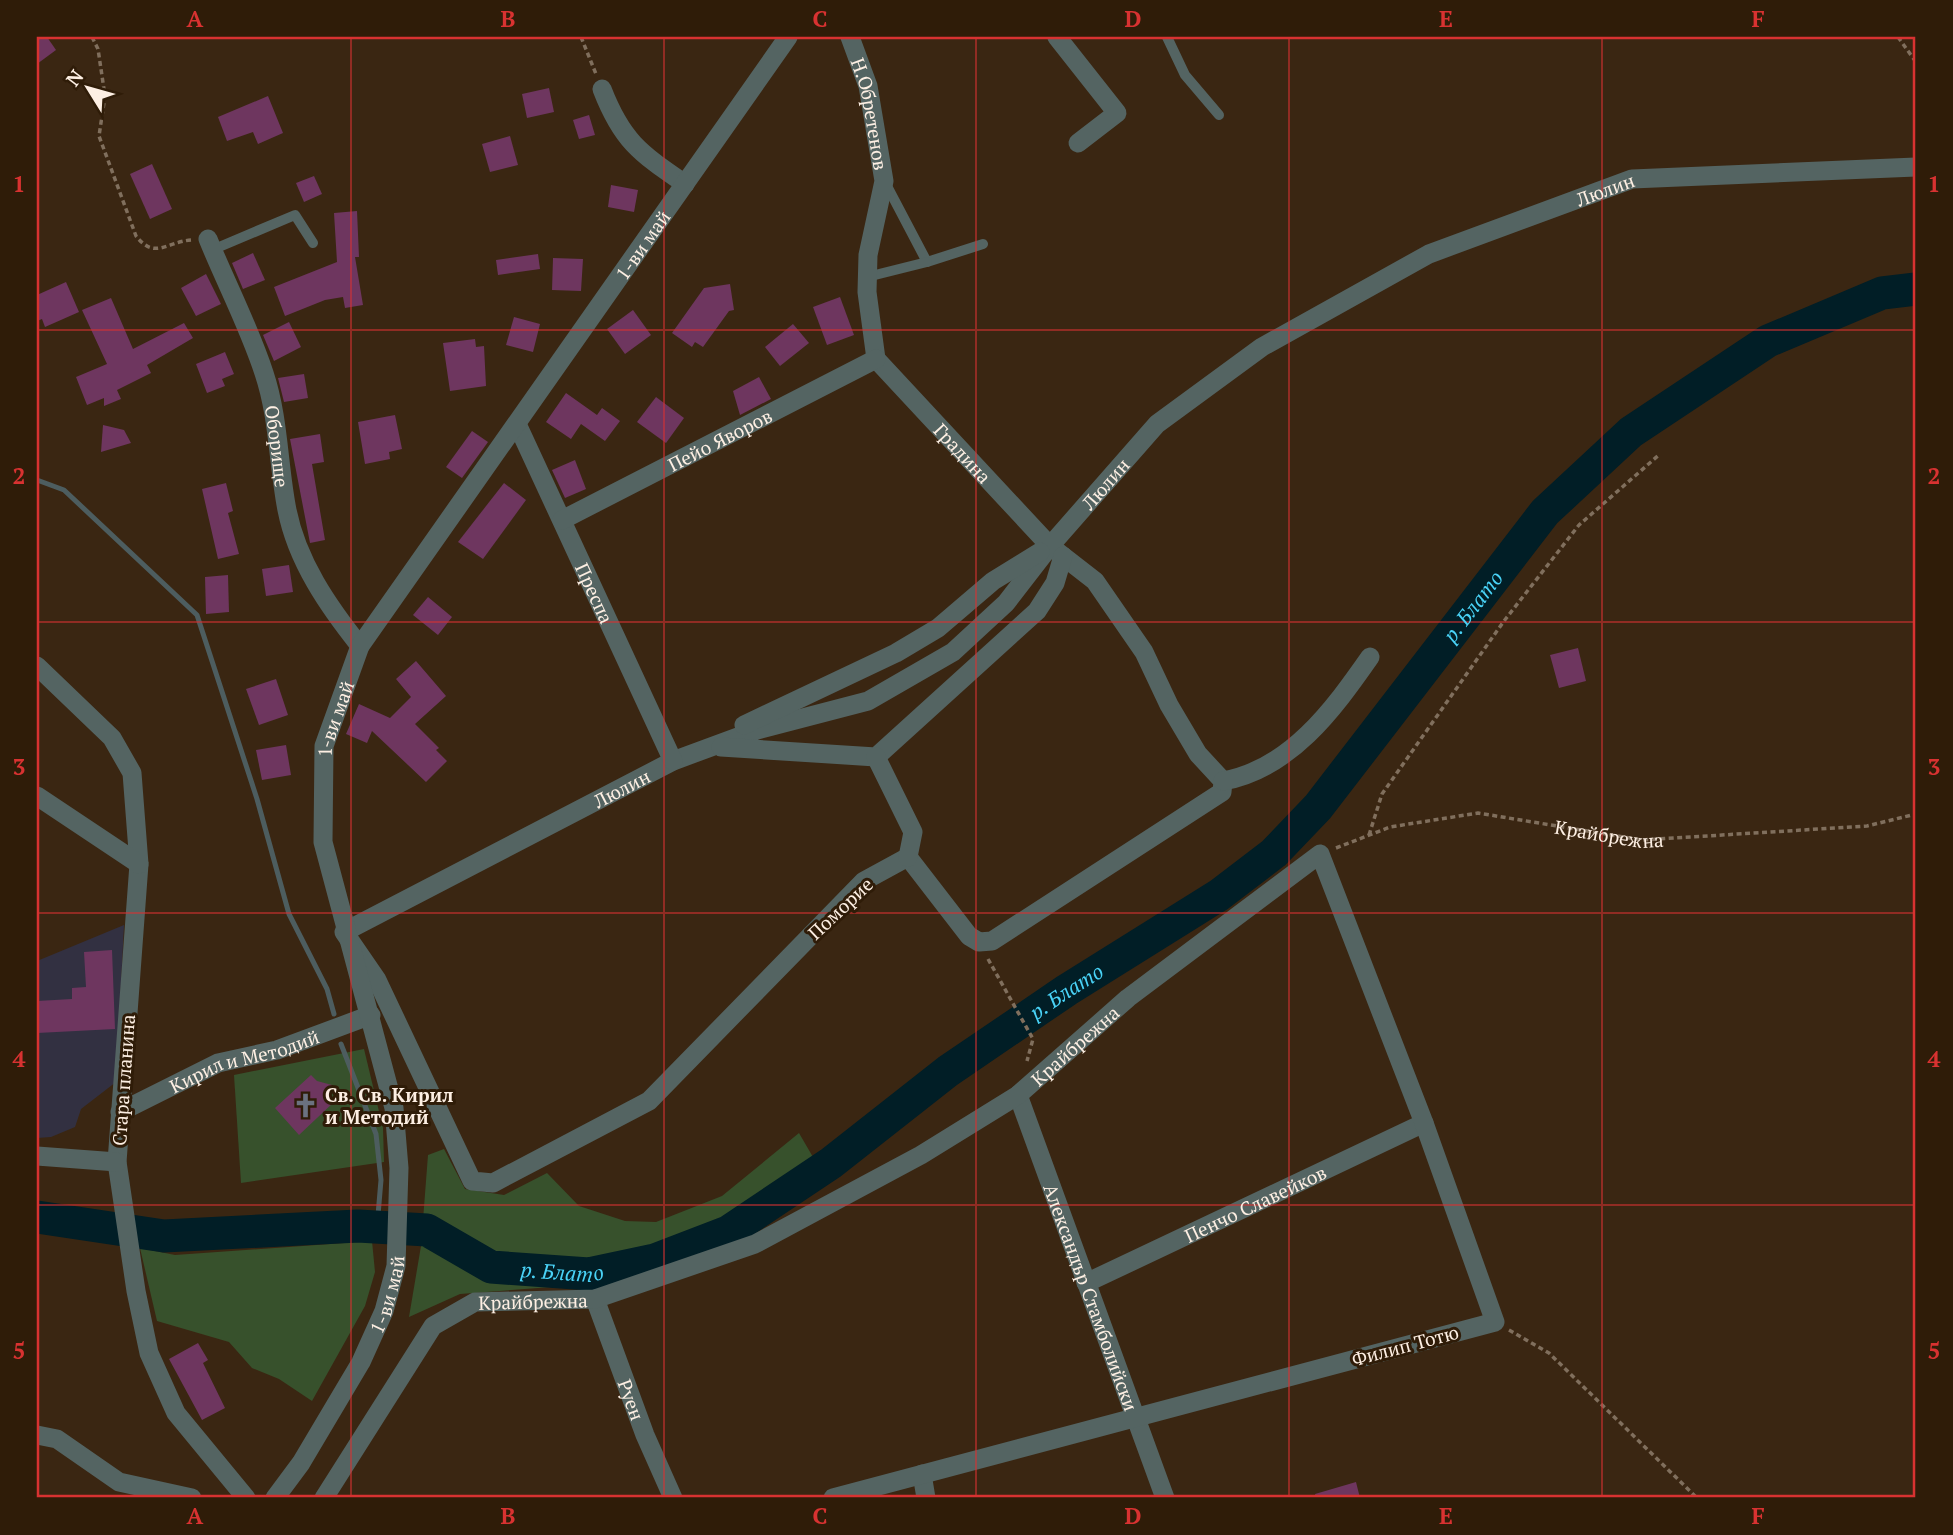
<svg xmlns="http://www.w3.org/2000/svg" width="1953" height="1535" viewBox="0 0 1953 1535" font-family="'PT Serif',serif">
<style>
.education{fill:#323041}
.green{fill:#37512c}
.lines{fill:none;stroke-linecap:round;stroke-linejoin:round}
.stream{stroke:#4d5d5f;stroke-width:5}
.river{stroke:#011e26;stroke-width:33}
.building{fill:#6e365f}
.path{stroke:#806f5d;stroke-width:3.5;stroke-dasharray:5 3.5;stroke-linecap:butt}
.service{stroke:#546462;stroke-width:10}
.minor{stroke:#546462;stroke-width:19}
.tertiary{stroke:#546462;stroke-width:19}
.grid{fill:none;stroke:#d83231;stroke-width:2;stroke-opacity:0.55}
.labels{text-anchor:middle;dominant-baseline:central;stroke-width:6;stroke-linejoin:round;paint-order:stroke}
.street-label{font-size:19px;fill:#fdefe3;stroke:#2f1c08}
.poi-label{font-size:19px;font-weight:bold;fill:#fdefe3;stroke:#2f1c08;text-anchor:start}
.water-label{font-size:21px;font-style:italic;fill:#49d2f6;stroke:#2f1c08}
.neatline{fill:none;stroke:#d83231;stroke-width:2.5}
.grid-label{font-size:23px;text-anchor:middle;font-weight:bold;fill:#d83231}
</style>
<rect width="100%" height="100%" fill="#3a2612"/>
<path class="education" d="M124,925L116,1082L81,1109L75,1127L51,1137L37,1138V961Z"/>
<g class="green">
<path d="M364,1049L383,1128L384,1162L241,1183L234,1075Z"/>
<path d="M799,1133L828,1183L735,1243L605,1283L460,1294L409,1317L421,1246L428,1155L444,1149L465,1189L504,1195L547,1173L579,1206L625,1221L656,1222L722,1196Z"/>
<path d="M372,1241L375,1272L365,1306L312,1401L279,1379L252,1368L229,1342L157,1321L140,1248L175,1255Z"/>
</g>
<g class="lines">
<g class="stream">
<path d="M37,480L64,490L197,615L257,799L289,914L327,989L334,1014"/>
<path d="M341,1044L376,1134L381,1180L377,1227"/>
</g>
<path class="river" id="s1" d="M37,1217L164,1236L358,1226L427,1230L491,1267L589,1274L655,1260L728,1232L831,1163L948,1071L1067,990L1219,895L1274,853L1318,807L1545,512L1631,432L1768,341L1882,293L1916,289"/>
</g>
<g class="building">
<path d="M37,37H47L56,50L37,64Z"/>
<path d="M549,88L554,112L527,118L522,94Z"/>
<path d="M268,96L283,133L258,144L253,132L227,141L218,117Z"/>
<path d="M589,115L595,135L579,139L573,120Z"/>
<path d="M510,136L518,165L490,172L482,144Z"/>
<path d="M152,164L172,209L150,219L130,174Z"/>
<path d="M314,176L322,194L304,202L296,183Z"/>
<path d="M611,185L638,190L634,212L608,207Z"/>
<path d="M357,211L359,257H355L363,305L345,308L343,297L325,300L285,316L274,287L337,262L334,213Z"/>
<path d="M253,253L265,280L243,289L232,263Z"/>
<path d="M538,254L540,269L498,275L496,260Z"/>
<path d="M553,258L583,259L581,291L552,290Z"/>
<path d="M206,274L221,304L196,316L181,288Z"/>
<path d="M66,282L79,312L45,327L42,319L37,321V295Z"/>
<path d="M730,284L734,310L729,311L703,347L695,342L692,347L672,333L704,288Z"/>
<path d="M840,297L854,335L827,345L813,307Z"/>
<path d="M111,298L133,349L184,323L193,338L147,365L151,373L117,390L121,399L104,406V398L87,405L76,377L107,364L82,310Z"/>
<path d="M633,310L651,335L625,354L607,329Z"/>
<path d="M514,317L540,324L533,352L506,345Z"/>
<path d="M289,322L301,347L274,361L263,335Z"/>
<path d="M793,324L809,343L780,366L765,347Z"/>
<path d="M475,339L476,347L484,346L486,386L450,391L443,343Z"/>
<path d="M225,352L234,374L222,379L225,386L207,393L196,364Z"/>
<path d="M304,374L308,398L284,402L278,378Z"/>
<path d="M759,377L771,399L740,415L733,391Z"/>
<path d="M566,393L597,415L602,408L620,421L605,441L581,424L571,439L546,422Z"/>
<path d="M656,397L684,418L666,443L637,422Z"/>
<path d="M395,415L402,449L389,452L390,459L365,464L358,422Z"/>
<path d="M103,425L124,430L131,443L101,452Z"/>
<path d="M472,431L488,442L462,478L446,467Z"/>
<path d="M320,434L324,462L312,464L325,540L310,543L290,439Z"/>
<path d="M575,460L586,489L565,498L552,470Z"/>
<path d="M226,483L233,511L228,513L239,554L218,559L202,489Z"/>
<path d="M504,483L526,500L483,559L458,542Z"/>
<path d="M289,565L293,592L266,596L262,569Z"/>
<path d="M228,575L229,612L206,614L205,577Z"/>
<path d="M428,597L452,617L438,635L413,615Z"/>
<path d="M1578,648L1586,681L1559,688L1550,655Z"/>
<path d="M416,661L446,696L415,724L439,748L436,750L447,761L426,782L372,731L367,743L346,734L359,704L390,718L411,697L396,679Z"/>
<path d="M276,679L288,715L259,725L246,689Z"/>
<path d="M286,745L291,775L262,780L256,750Z"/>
<path d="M112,950L115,1029L37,1033V1001L72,999V988L86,987L84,952Z"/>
<path d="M311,1075L317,1081L332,1085L331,1096L335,1101L299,1135L275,1108Z"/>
<path d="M198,1343L208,1360L203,1363L225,1408L202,1420L169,1359Z"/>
<path d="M1356,1482L1360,1498H1316L1315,1494Z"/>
</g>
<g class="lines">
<g class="path">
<path d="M92,37L98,49L105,96L99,136L136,236C155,260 166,242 191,240"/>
<path d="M581,37L596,74"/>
<path d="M1898,37L1916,62"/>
<path d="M1369,835L1382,794L1504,621L1579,525L1660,454"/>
<path id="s2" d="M1336,848L1390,827L1478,813L1642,840L1867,826L1916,814"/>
<path d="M988,959L1033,1039L1027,1061"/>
<path d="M1509,1330L1549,1353L1697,1498"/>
</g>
<g class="service">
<path d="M1167,37L1185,75L1219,115"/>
<path d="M886,184L927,262L983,244"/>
<path d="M212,250L295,215L313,243"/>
<path d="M867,277L927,262"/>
</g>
<g class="minor">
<path id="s3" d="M850,37L868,86L884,181L868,255L867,292L876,359"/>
<path d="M1057,37L1117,113L1078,143"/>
<path d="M602,89C622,141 640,153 685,184"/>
<path id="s4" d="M208,239C226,283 249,327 264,373C279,418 278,464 287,510C297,561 328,606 360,646"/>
<path id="s5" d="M876,359L1050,546L1095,581L1144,652L1169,705L1198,754L1223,781L1222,792L992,941L979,942L969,936L908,857L864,881L649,1101L493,1183L472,1181L377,980L344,932L673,761L757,730L868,701L953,652L1006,603L1050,546L1157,424L1262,347L1429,254L1632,179L1916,167"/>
<path id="s6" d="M517,424L673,761"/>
<path id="s7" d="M562,520L876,359"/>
<path d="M37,666L112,738L132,773L139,864L117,1162L136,1291L149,1353L176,1413L246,1498"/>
<path d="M744,725L896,653L938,628L993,581L1040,552"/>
<path d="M721,747L876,757L1037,611L1055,583L1063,556"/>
<path d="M876,757L913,832L908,857"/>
<path d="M1223,781C1290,769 1333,710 1370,657"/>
<path d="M37,796L139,864"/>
<path id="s8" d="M1018,1095L1165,1498"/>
<path id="s9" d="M120,1112L218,1063L277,1050L371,1015"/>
<path d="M37,1156L117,1162"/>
<path id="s10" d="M1086,1283L1424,1123"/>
<path id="s11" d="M595,1299L645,1435L673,1498"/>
<path d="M37,1435L57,1439L119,1482L192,1498"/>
<path d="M922,1474L926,1498"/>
<path id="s12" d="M324,1498L433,1326L475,1302L595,1299L755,1244L921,1155L1018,1095L1128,998L1320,854L1424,1123L1495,1322L833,1498"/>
</g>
<path class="tertiary" id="s13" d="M275,1498L301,1463L361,1362L384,1311L396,1266L399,1168L394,1108L323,842L324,746L360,646L788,37"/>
</g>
<path class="grid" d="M351,37V1498M664,37V1498M976,37V1498M1289,37V1498M1602,37V1498M37,330H1916M37,622H1916M37,913H1916M37,1205H1916"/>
<defs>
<symbol id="church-bare" viewBox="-9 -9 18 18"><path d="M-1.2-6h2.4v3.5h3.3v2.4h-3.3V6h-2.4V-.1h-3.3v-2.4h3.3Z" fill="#6b7280" stroke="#2f1c08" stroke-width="2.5" paint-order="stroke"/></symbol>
</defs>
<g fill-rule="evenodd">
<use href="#church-bare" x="288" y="1088" width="35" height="35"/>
</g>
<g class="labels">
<g class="street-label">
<text stroke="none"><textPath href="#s3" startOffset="80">Н.Обретенов</textPath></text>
<text stroke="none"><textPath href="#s5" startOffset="3285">Люлин</textPath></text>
<text stroke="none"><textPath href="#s13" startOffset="1390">1-ви май</textPath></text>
<text stroke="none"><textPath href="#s7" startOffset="177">Пейо Яворов</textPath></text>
<text stroke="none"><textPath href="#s4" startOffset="220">Оборище</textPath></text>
<text stroke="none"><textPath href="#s5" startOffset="128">Градина</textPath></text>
<text stroke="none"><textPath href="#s5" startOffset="2697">Люлин</textPath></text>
<text stroke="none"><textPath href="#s6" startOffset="186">Преспа</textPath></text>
<text stroke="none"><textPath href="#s13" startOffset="822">1-ви май</textPath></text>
<text stroke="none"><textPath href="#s5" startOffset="2109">Люлин</textPath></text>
<text stroke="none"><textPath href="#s2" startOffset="280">Крайбрежна</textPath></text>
<text transform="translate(840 908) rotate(-43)">Поморие</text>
<text stroke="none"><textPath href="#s12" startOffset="919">Крайбрежна</textPath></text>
<text stroke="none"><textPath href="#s9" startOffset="135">Кирил и Методий</textPath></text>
<text transform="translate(123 1080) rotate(-86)">Стара планина</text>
<text stroke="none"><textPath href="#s10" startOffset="187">Пенчо Славейков</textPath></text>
<text stroke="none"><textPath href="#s13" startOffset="234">1-ви май</textPath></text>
<text stroke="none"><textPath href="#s8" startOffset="215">Александър Стамболийски</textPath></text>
<text stroke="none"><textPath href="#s12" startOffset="310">Крайбрежна</textPath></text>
<text transform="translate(1405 1345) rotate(-15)">Филип Тотю</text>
<text stroke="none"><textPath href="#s11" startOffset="107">Руен</textPath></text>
</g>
<g class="poi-label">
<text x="325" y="1094">Св. Св. Кирил<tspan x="325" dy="22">и Методий</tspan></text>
</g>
<g class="water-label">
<text stroke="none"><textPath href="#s1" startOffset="1692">р. Блато</textPath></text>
<text stroke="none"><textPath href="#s1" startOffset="1125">р. Блато</textPath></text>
<text stroke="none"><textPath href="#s1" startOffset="537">р. Блато</textPath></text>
</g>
</g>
<rect width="1953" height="1535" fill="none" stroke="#2f1c08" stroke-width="77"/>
<g transform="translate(88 88) rotate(307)" stroke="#2f1c08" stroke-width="5" paint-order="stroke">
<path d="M0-5L12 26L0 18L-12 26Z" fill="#fdefe3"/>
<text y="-10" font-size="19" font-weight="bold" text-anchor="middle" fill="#fdefe3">N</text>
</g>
<rect x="38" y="38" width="1876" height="1458" class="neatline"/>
<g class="grid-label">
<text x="195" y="27">A</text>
<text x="508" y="27">B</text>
<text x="820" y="27">C</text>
<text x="1133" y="27">D</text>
<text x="1446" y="27">E</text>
<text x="1758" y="27">F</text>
<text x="19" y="192">1</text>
<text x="1934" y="192">1</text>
<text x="19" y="484">2</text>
<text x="1934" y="484">2</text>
<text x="19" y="775">3</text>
<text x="1934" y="775">3</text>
<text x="19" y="1067">4</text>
<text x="1934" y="1067">4</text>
<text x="19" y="1359">5</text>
<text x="1934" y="1359">5</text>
<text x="195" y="1524">A</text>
<text x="508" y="1524">B</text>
<text x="820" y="1524">C</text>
<text x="1133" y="1524">D</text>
<text x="1446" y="1524">E</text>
<text x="1758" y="1524">F</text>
</g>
</svg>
